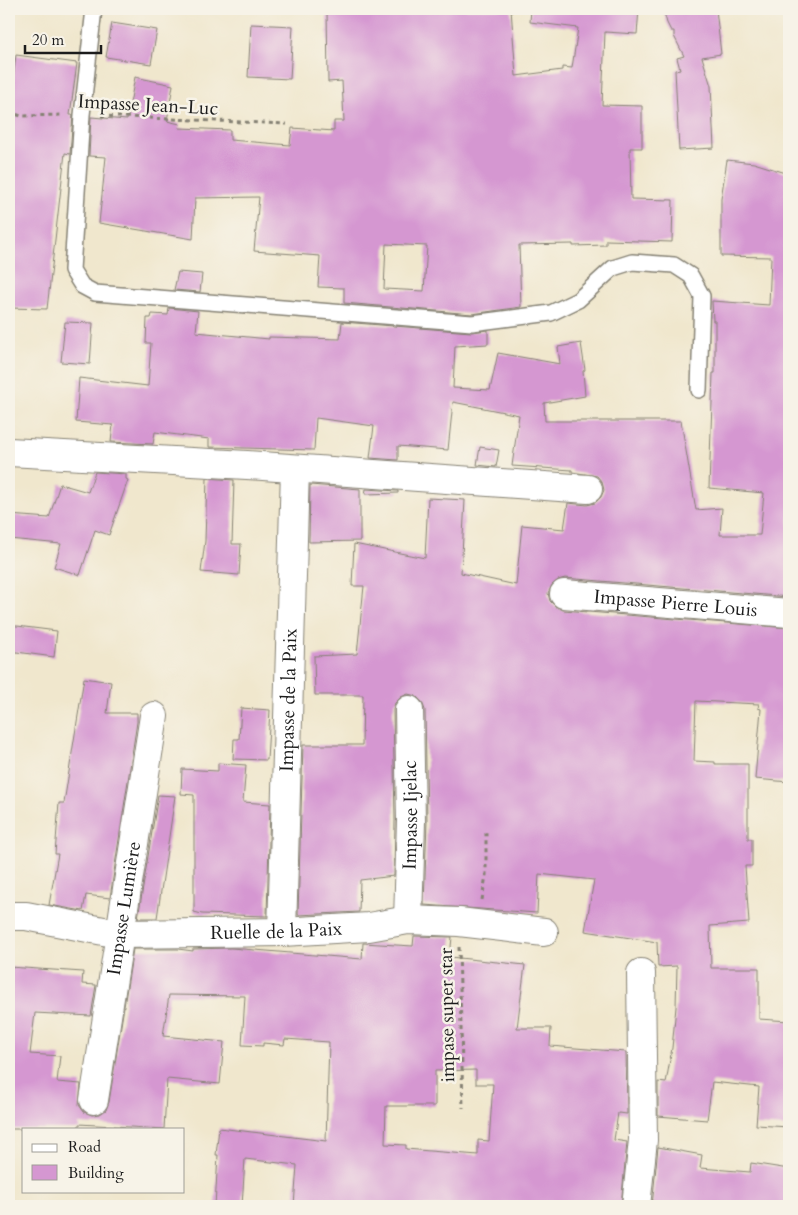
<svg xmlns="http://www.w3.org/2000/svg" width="798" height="1215" viewBox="0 0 798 1215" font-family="Cardo,serif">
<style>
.building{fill:#d597d1;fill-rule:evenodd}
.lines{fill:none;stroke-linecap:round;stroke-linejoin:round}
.service-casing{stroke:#868274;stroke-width:18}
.minor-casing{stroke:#868274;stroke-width:30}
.path{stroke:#868274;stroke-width:3;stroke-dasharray:4 4;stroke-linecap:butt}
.service{stroke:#fff;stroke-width:15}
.minor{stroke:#fff;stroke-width:28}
.labels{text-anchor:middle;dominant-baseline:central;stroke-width:5;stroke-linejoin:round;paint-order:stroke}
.street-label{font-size:19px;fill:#1c1c1c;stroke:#f7f3e8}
</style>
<rect width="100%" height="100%" fill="#f7f3e8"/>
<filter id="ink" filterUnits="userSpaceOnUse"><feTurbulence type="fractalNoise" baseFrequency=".02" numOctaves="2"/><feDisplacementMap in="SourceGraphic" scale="10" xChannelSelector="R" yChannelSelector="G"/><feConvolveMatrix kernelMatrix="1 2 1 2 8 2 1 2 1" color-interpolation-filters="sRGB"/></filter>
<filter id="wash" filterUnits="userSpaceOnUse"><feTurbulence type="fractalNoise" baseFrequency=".0096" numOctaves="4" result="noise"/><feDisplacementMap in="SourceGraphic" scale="20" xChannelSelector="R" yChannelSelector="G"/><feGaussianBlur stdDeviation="1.12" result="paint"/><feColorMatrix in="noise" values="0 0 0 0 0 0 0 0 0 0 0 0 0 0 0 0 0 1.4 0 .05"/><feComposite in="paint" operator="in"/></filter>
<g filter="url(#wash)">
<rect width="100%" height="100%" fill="#f0e7cd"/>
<g id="blocks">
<g class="building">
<path d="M327,9H511L516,76L562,70V67L572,68L578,28L530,22L531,9H639L637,34L605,32L602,105L642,106V148H630L631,199L673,200L672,242L606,240V245L573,246V244L519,245L521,307L472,314L344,303V288L318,287L320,256L254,251L259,197L195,198L193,239L99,223L106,157L89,156L91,117L127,120L135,77L173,85L167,121L180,124L179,128L230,130V140L290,145L292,128L334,131V121H344L342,81L328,82ZM386,244L427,246L424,291L384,289Z"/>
<path d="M663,9H716L721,54L702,57L711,86L714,148L679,150L675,70L680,69L677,58L684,56L674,36V31H671L667,23Z"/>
<path d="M112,23L157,30L151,64L106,57Z"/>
<path d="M251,24L293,26L290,79L248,77Z"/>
<path d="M16,55L77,63L70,115H73L70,154L65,153L47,309L9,308V112Z"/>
<path d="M727,160L754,163L789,174V597L565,578L558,580L552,585L548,593L550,601L555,606L563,610L789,628V782L755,779L761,709L758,708L759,704L696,701L694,761L715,762V764H748V839H752V866H745L749,923L710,926L711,968H759V1019L789,1021V1127L756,1125L759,1087L712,1082L707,1120L658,1116V1082L666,1083L672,1048L676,1007L677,966L658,967L657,942L585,931L594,880L539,874L537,913L424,905L427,821L425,710L422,702L416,696L408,694L401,697L395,703L393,710L395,821L394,876L360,880L359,912L298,915L303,745H362L363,695H315L314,656L357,654L364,586H352L354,544L425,558L428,498L465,500L461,573L516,585L522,525L564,529L568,503L587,505L595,503L601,497L604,490L602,482L597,476L572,472V470L512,466L519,415L453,402L448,450L398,446V460L370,458L374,426L316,418L314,450L209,447V439L155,432L153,444L111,442L113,425L76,422L79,378L148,386L151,343H146L147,318H151L152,314L168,315L169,308L198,311L196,332L269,339V337L340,339L342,322L471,332L488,330V344L455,346L453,388L490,390L498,353L560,364L558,347L581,343L585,370L583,371L585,396L544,403L545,421H681L696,510L722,508L720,535H760L764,493L709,488L713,373H715V321H713L712,301L769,305L771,257L721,256V199Z"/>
<path d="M178,272L202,274L200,292L174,290Z"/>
<path d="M65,322L93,323L90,364L61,362Z"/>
<path d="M480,447L499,450L496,467L477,465Z"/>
<path d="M95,472L126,474V479L128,480L109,535L95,530L80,575L54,567L61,544L9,539V515L49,518L60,484L88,492Z"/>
<path d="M207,478L234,480L232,544H241L239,575L201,572L205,541Z"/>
<path d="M310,485L360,489V541L309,542Z"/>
<path d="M366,489L398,491V493L365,494Z"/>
<path d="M9,625L57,631L54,657L9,651Z"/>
<path d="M84,678L111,682L107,713H137V722L110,898L86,895L83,911L49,905L58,854H55L59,803H64Z"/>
<path d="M241,708L270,710L267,760L233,759L234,739H239Z"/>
<path d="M218,763L246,765L243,802L270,804L267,916L202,914L194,912V795L181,794L182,769L218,771Z"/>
<path d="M158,795L175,796L157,918H138Z"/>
<path d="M414,936L452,937L450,957L525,965L517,1028H551L550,1046L626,1052L627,1114L618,1113L614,1140L627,1142L621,1206H294L297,1165L245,1159L242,1206H215L218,1155H216L219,1128L326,1141L329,1042L285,1039L284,1045L263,1043V1046L242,1045L245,996L169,995L163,1036L224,1042L220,1084L167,1079L164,1129L79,1124V1129H9V967L83,972L82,984L96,985L91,1016L35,1013L30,1054L60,1056L57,1082L81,1084L79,1105L84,1112L92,1115L100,1114L106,1110L109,1102L133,949H178L193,951V949L231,948L362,959L363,943L413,946ZM476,1070V1084H493L489,1141L478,1140V1155L406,1149V1145L385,1144L386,1106H435V1071Z"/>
<path d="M658,1147L702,1155L700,1168L750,1172L751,1163L789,1169V1206H652Z"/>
</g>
</g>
</g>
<g filter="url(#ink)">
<use href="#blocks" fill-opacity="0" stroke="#868274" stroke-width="1"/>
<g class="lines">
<defs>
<path id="service" d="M94,9L82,115L72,270L82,286L95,293L472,323L551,313L578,300L613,268L632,262L674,265L691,276L702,296L699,390"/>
<g id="minor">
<path d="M9,452L247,465L588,489"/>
<path id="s1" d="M564,594L789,613"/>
<path id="s2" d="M9,916H26L119,934L282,932L369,927L408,920L459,922L544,932"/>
<path id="s3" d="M408,920L411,821L409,710"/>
<path id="s4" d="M282,932L295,469"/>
<path id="s5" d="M94,1100L154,716"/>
<path d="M636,1206L643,1140L641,973"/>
</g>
</defs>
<use href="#service" class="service-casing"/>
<use href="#minor" class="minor-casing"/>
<g class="path">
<path d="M9,112L21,116L63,115"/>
<path d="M101,116L287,124"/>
<path d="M482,900L486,875V831"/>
<path d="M459,947L463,1108"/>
</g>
<use href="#service" class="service"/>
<use href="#minor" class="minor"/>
</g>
</g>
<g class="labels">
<g class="street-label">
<text transform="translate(148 105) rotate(3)">Impasse Jean-Luc</text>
<text stroke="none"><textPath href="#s1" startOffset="112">Impasse Pierre Louis</textPath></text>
<text stroke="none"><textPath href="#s4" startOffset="232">Impasse de la Paix</textPath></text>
<text stroke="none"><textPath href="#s3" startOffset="105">Impasse Ijelac</textPath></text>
<text stroke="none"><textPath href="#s5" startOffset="194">Impasse Lumière</textPath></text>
<text stroke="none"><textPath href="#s2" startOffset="269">Ruelle de la Paix</textPath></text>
<text transform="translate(447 1015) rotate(-91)">impase super star</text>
</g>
</g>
<rect width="798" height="1215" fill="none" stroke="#f7f3e8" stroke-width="30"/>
<rect x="22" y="1128" width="162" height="65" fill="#f7f3e8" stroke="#9f9d96"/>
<rect x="32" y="1144" width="25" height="8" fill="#ffffff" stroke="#9f9d96"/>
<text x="68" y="1152" font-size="15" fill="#1c1c1c">Road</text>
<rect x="32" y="1165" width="25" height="15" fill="#d597d1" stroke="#9f9d96"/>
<text x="68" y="1178" font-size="15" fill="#1c1c1c">Building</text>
<path d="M25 45v8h76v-8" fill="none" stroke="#1c1c1c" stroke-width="2.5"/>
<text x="32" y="45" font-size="15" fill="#1c1c1c" stroke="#f7f3e8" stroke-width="4" paint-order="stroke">20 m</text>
</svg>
